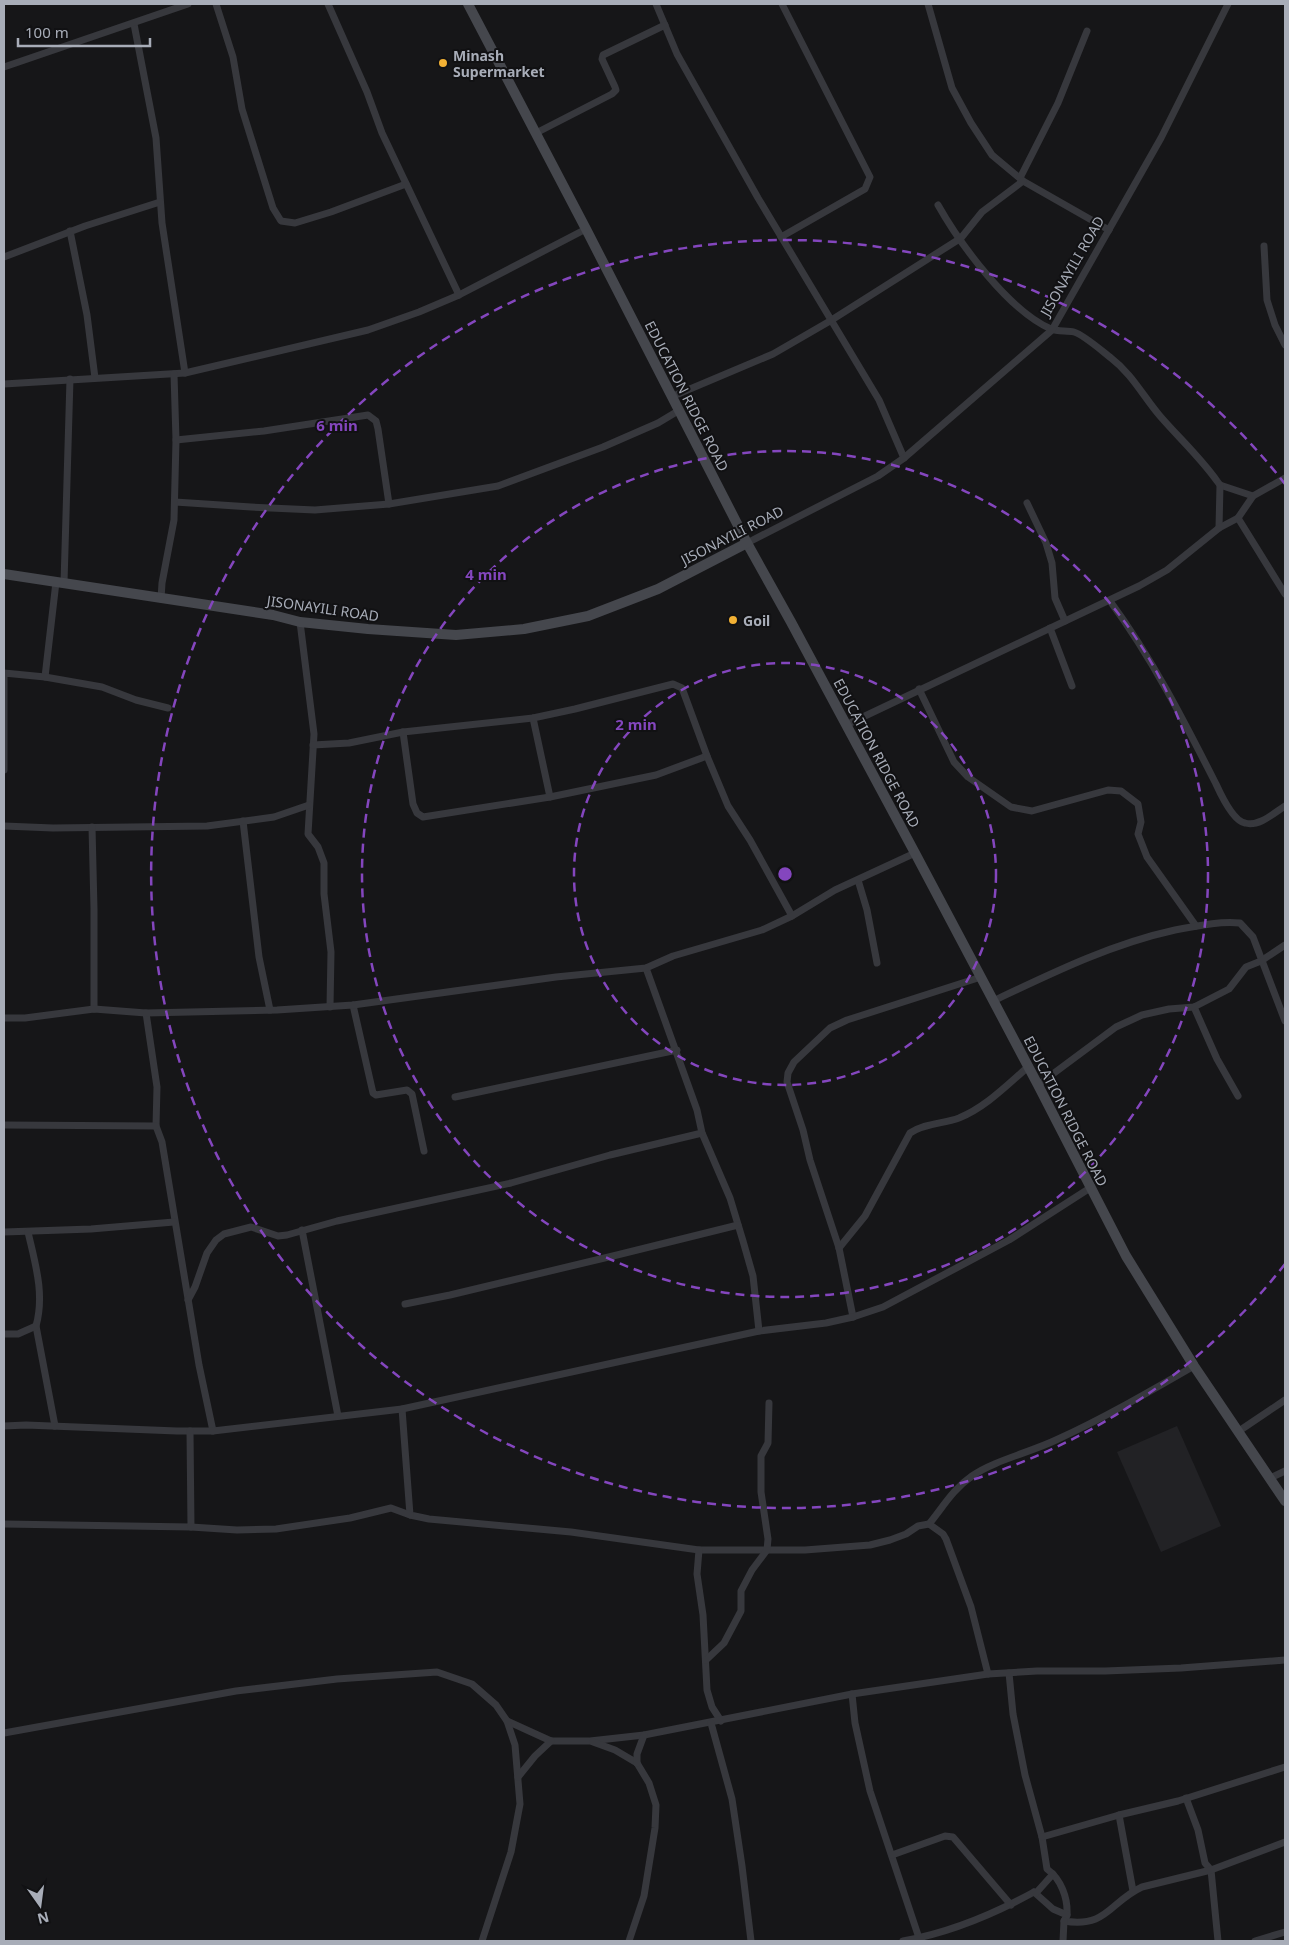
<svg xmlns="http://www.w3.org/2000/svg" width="1289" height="1945" viewBox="0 0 1289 1945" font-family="'Noto Sans',sans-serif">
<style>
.built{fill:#222225}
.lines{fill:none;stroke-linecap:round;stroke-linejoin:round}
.street{stroke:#37383d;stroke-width:7}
.secondary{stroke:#45474d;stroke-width:10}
.ring{fill:none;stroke:#8446be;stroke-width:2.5;stroke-dasharray:9 6}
.poi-dot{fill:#f2b134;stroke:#111113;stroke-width:2}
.labels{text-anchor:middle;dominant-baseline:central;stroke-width:4;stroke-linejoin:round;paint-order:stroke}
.poi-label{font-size:14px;font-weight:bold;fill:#a8adb8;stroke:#111113;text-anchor:start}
.street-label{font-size:14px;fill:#a8adb8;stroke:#111113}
.centre{fill:#8446be;stroke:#111113;stroke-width:2.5}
.ring-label{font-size:15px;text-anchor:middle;font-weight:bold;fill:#8446be;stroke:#111113;stroke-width:4;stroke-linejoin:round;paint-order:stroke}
</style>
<rect width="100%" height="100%" fill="#161618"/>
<path class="built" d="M1177,1426L1221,1526L1161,1552L1117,1452Z"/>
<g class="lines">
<g class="street">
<path d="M216,4L233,57L242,109L273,208L281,221L295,223L331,212L406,184"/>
<path d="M328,4L367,92L382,133L459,295"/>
<path d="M656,4L677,54L758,198L879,400L904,458"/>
<path d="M928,4L952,88L971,123L992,155L1023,181L1109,230"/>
<path d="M134,24L156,138L162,223L185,373"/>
<path d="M4,67L188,4"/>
<path d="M536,133L612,94L616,90L615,87L602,59L603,55L665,25"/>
<path d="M1020,178L1058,103L1087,31"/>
<path d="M938,205C960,244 1009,311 1051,329C1058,332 1067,330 1074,332C1084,335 1102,351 1111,358C1132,374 1143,396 1160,416C1179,438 1200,457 1217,481L1220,485L1253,496"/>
<path d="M70,231L87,315L95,378"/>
<path d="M781,237L865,189L870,177L782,4"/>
<path d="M1264,246L1267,300L1275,325L1285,345"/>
<path d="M4,257L85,226L160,202"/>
<path d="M4,384L185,373L368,330L419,312L459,295L586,229"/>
<path d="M671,397L773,354L830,321L961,238L982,212L1023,181"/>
<path d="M176,440L264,431L368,415L376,421L378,429L389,504"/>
<path d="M175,502L251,507L315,510L389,504L498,486L603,447L658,423L678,411"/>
<path d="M1027,503L1046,543L1052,563L1055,598L1065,621"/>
<path d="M1238,518L1285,594"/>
<path d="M1219,528L1220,485"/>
<path d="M747,543L878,476L904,458L1052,330L1161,138L1228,4"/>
<path d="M64,583L70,379"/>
<path d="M161,599L162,583L174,520L176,440L174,374"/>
<path d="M1110,601C1152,658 1184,721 1216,784C1221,795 1233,821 1245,823C1259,827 1274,813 1285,806"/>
<path d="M300,622L314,734L308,834L318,847L324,863V894L331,952L330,1007"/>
<path d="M1050,628L1072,686"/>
<path d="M45,677L56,582"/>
<path d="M919,689L954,762L968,777L1011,807L1032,811L1108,790L1121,791L1138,804L1141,822L1138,834L1147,857L1196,926"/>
<path d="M533,718L550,797"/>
<path d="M846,725L1139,586L1167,570L1219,528L1238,518L1253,496L1285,478"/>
<path d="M403,732L413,804L417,813L423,817L550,797L656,775L707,756"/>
<path d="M313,745L349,743L403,732L533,718L575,709L673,684L682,688L707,756L728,806L750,840L792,916"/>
<path d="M4,770V673L45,677L102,687L136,700L168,708"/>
<path d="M243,821L259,957L270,1010"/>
<path d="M4,826L53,828L207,826L274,817L309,805"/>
<path d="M92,827L94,909V1009"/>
<path d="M858,880L867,910L877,963"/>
<path d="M646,968L697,1110L702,1133L730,1198L743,1241L753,1276L759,1331"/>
<path d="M993,1001C1052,973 1111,944 1175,930C1197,926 1218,921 1240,923L1253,937L1285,1021"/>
<path d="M353,1005L373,1093L376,1095L407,1090L412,1094L424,1151"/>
<path d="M1194,1007L1217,1059L1238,1096"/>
<path d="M146,1013L157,1087L156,1126L162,1142L199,1365L213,1431"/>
<path d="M4,1018H25L94,1009L146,1013L277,1010L353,1005L556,977L646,968L673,956L762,930L792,916L835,890L915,853"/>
<path d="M1038,1085L1116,1027L1142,1015L1169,1009L1194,1007L1229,989L1246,967L1261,961L1285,945"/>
<path d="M455,1097L677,1050"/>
<path d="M4,1125L156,1126"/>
<path d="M302,1230L338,1416"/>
<path d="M4,1232L91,1229L174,1222"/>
<path d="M839,1248L865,1216L910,1133C925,1123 943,1124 959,1118C986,1107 1007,1085 1028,1067"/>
<path d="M188,1300L195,1287L207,1253L216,1240L224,1234L251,1227L278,1236L287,1235L337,1221L511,1183L610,1155L702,1133"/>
<path d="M405,1304L450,1295L617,1255L738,1225"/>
<path d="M853,1317L839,1248L810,1160L803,1130L787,1082L788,1073L794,1062L830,1028L847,1020L981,977"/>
<path d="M36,1326L55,1426"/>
<path d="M4,1334H18L36,1326C45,1294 35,1263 28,1232"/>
<path d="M402,1409L410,1515L429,1519L571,1532L699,1550H805L870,1545L890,1540L906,1534L918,1526L929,1524C943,1507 953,1489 972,1476C993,1461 1031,1452 1056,1440C1104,1418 1149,1392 1194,1366"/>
<path d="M4,1426L26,1425L177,1431H213L402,1409L759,1331L826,1323L853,1317L883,1307L1009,1240L1090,1188"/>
<path d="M1239,1431L1285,1400"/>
<path d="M1270,1478L1285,1471"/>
<path d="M4,1524L191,1527L190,1431"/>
<path d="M929,1524L943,1534L946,1539L971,1607L988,1674"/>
<path d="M191,1527L237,1530L276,1529L350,1518L391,1508L410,1515"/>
<path d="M699,1550L697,1574L703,1615L707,1690L712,1707L721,1721"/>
<path d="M706,1660L724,1643L741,1611V1591L752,1570L767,1550L768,1539L761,1492V1456L768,1443L769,1403"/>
<path d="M1009,1673L1013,1714L1025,1775L1042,1837L1047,1869C1061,1879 1068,1898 1067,1915"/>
<path d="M852,1694L855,1723L870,1791L919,1938"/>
<path d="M507,1721L551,1741H590L644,1735L852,1694L988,1674L1037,1671H1105L1181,1668L1285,1660"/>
<path d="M711,1723L732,1799L742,1866L751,1941"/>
<path d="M4,1733L236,1691L337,1679L437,1672L472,1684L496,1705L507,1721L515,1745L520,1804L511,1852L482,1941"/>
<path d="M593,1742L615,1750L637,1763L649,1783L656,1805L655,1828L644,1896L629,1941"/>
<path d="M637,1763V1754L644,1735"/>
<path d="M518,1777L535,1756L551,1741"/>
<path d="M1186,1798L1198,1830L1205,1863L1211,1870L1218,1941"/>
<path d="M1119,1815L1133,1891"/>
<path d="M1042,1837L1119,1815L1178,1801L1285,1767"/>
<path d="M892,1855L945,1836L953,1837L1011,1905"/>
<path d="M1034,1892L1053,1909L1067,1915L1064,1921C1108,1928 1109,1902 1142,1887L1211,1870L1285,1842"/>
<path d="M903,1941C948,1933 994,1914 1034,1892L1036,1893L1053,1874"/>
<path d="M1063,1941L1064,1921"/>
<path d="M1255,1941L1285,1932"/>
</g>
<g class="secondary">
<path d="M468,4L586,229L747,543L791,622L915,853L1038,1085L1126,1256L1194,1366L1285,1501"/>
<path d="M4,574L273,615L300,622L368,629L456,635L524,629L588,616L658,589L747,543"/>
</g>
</g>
<g class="ring">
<circle cx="785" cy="874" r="211"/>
<circle cx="785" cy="874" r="423"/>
<path d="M1285 1264A634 634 0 1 1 1285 484"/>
</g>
<g class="poi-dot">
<circle cx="443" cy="63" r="5"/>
<circle cx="733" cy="620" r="5"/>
</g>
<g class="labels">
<g class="poi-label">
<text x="453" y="55">Minash<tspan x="453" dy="16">Supermarket</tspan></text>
<text x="743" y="620">Goil</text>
</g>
<g class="street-label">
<text transform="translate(1072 266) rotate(-60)">JISONAYILI ROAD</text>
<text transform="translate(687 396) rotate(63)">EDUCATION RIDGE ROAD</text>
<text transform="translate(732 535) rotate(-27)">JISONAYILI ROAD</text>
<text transform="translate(323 608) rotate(8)">JISONAYILI ROAD</text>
<text transform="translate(877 753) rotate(62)">EDUCATION RIDGE ROAD</text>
<text transform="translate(1066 1111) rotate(63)">EDUCATION RIDGE ROAD</text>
</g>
</g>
<circle cx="785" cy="874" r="8" class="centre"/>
<g class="ring-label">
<text x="337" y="431">6 min</text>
<text x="486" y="580">4 min</text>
<text x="636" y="730">2 min</text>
</g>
<rect width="1289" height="1945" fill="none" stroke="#a8adb8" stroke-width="10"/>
<g transform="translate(40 1905) rotate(166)" stroke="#111113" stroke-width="4" paint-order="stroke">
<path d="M0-4L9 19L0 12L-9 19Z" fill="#a8adb8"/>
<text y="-8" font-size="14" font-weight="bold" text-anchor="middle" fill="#a8adb8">N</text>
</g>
<path d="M18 38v8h132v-8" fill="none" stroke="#a8adb8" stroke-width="2.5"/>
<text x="25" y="38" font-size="15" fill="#a8adb8" stroke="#111113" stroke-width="4" paint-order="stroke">100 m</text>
</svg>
